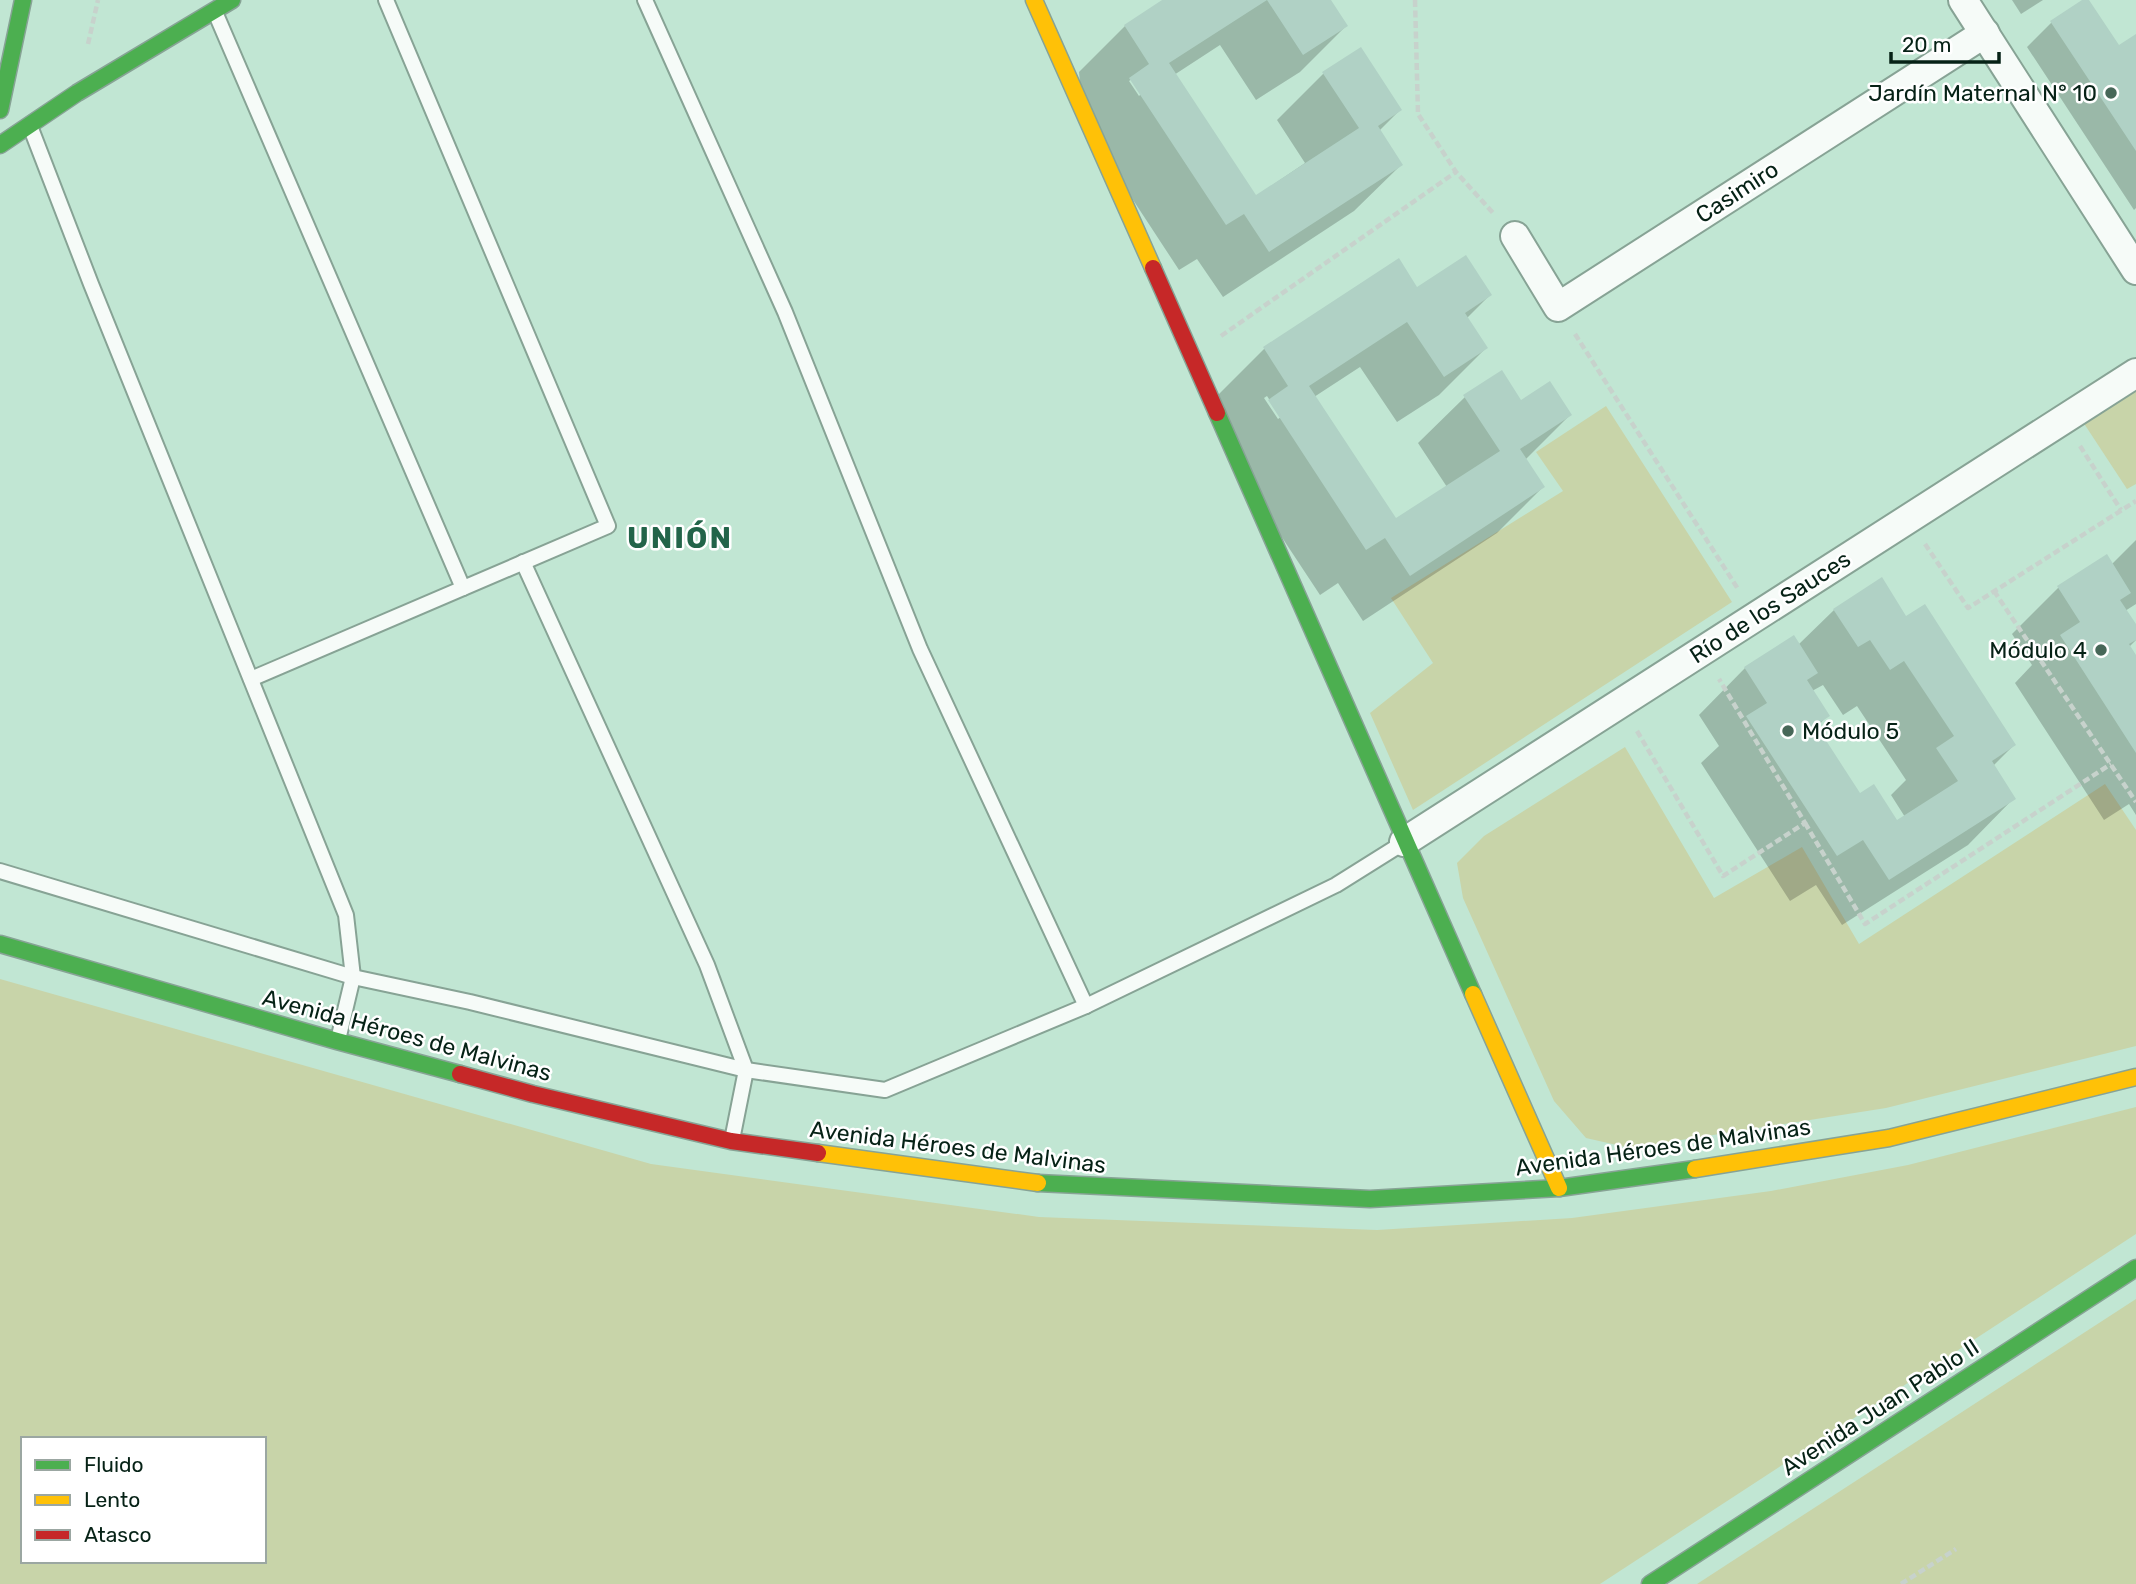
<svg xmlns="http://www.w3.org/2000/svg" width="2136" height="1584" viewBox="0 0 2136 1584" font-family="Rubik,sans-serif">
<style>
.green{fill:#c8d4a9;fill-rule:evenodd}
.shadow{fill:#0003;fill-rule:evenodd}
.building{fill:#b0d1c5}
.lines{fill:none;stroke-linecap:round;stroke-linejoin:round}
.lane-casing{stroke:#87a395;stroke-width:18}
.street-casing{stroke:#87a395;stroke-width:32}
.fast-casing{stroke:#87a395;stroke-width:19}
.slow-casing{stroke:#87a395;stroke-width:19}
.jam-casing{stroke:#87a395;stroke-width:19}
.path{stroke:#c7d2cc;stroke-width:4.5;stroke-dasharray:7 3.5;stroke-linecap:butt}
.lane{stroke:#f6fbf8;stroke-width:14}
.street{stroke:#f6fbf8;stroke-width:28}
.fast{stroke:#4caf50;stroke-width:16}
.slow{stroke:#ffc107;stroke-width:16}
.jam{stroke:#c62828;stroke-width:16}
.poi-dot{fill:#476758;stroke:#fff;stroke-width:2.5}
.labels{text-anchor:middle;dominant-baseline:central;stroke-width:5;stroke-linejoin:round;paint-order:stroke}
.poi-label{font-size:23px;fill:#062216;stroke:#fff;text-anchor:end}
.street-label{font-size:23px;fill:#062216;stroke:#fff}
.district-label{font-size:30px;font-weight:bold;letter-spacing:2px;fill:#226449;stroke:#fff}
</style>
<rect width="100%" height="100%" fill="#c1e6d3"/>
<g class="green">
<path d="M2136,388V484L2127,489L2083,422Z"/>
<path d="M1606,406L1732,602L1413,810L1370,713L1433,663L1391,598L1563,491L1536,452Z"/>
<path d="M1625,747L1714,898L1802,847L1859,944L2105,784L2136,830V1046L1886,1108L1630,1148L1586,1138L1554,1101L1463,898L1457,863L1484,836Z"/>
<path d="M0,979L651,1164L1039,1217L1377,1230L1572,1218L1771,1191L1908,1165L2136,1107V1234L1600,1584H0ZM23,1439H264V1561H23Z"/>
<path d="M2136,1299V1584H1697Z"/>
</g>
<g class="shadow">
<path d="M1165,0H1329L1346,26L1300,72L1256,100L1220,45L1174,75L1255,197L1305,163L1277,120L1323,74L1360,50L1400,110L1379,131L1401,165L1354,211L1223,297L1197,259L1179,270L1084,125L1079,72L1125,26ZM1132,79L1141,94L1139,96L1129,81Z"/>
<path d="M2012,0H2043L2021,14Z"/>
<path d="M2086,0L2119,48L2136,36V208L2134,210L2027,47L2052,22Z"/>
<path d="M1398,261L1417,289L1490,295L1466,319L1486,348L1439,395L1397,422L1360,367L1314,397L1396,520L1447,487L1418,443L1465,397L1521,403L1570,415L1525,460L1543,487L1497,533L1363,621L1338,583L1320,595L1223,448L1218,395L1264,349ZM1267,396L1281,417L1278,419L1264,398Z"/>
<path d="M2136,540V604L2125,611L2136,627V640L2129,647L2136,658V815L2129,804L2104,820L2015,683L2032,665L2012,634L2058,588L2106,557L2111,565Z"/>
<path d="M1834,610L1906,619L2014,745L1993,766L2014,798L1968,845L1842,925L1816,885L1790,901L1701,763L1719,746L1699,715L1745,668L1798,645ZM1823,685L1843,715L1857,706L1906,780L1891,795L1905,817L1897,822L1860,795L1816,728L1828,715L1812,691Z"/>
</g>
<g class="building">
<path d="M1162,0H1331L1348,26L1303,55L1267,0L1169,63L1256,195L1359,128L1322,72L1361,47L1402,110L1378,126L1403,165L1269,252L1244,214L1226,225L1129,78L1149,64L1124,25Z"/>
<path d="M2082,0H2089L2119,45L2136,34V151L2050,21Z"/>
<path d="M1466,255L1492,295L1465,313L1488,348L1444,377L1407,322L1309,386L1396,518L1500,451L1463,395L1502,370L1521,400L1550,381L1572,415L1520,449L1545,487L1410,576L1385,538L1366,550L1268,400L1288,386L1263,347L1399,258L1417,287Z"/>
<path d="M2107,554L2131,593L2120,600L2136,624V640L2129,644L2136,655V753L2060,635L2080,622L2057,586Z"/>
<path d="M1882,577L1906,616L1925,604L2016,745L1992,761L2016,799L1889,880L1863,840L1837,856L1746,716L1767,703L1744,667L1794,635L1818,673L1807,680L1830,716L1816,725L1860,793L1874,784L1897,820L1958,781L1936,748L1954,736L1904,661L1890,670L1870,640L1858,647L1833,609Z"/>
</g>
<g class="lines">
<defs>
<g id="lane">
<path d="M645,0L785,312L920,649L1086,1006"/>
<path d="M215,12L463,588"/>
<path d="M30,126L91,284L346,915L353,977L338,1040"/>
<path d="M523,562L707,965L746,1070L732,1140"/>
<path d="M251,679L608,526L386,0"/>
<path d="M0,871L353,977L470,1002L746,1070L885,1090L1086,1006L1336,885L1403,843"/>
</g>
<g id="street">
<path d="M1963,0L2136,270"/>
<path d="M1515,236L1558,307L1985,33"/>
<path d="M1404,842L2136,373"/>
</g>
<g id="fast">
<path d="M0,110L23,0"/>
<path d="M0,145L77,93L232,0"/>
<path d="M1217,413L1473,994"/>
<path d="M0,944L337,1041L460,1074"/>
<path d="M1038,1183L1370,1199L1559,1188L1695,1169"/>
<path d="M1650,1584L2136,1268"/>
</g>
<g id="slow">
<path d="M1034,0L1153,268"/>
<path d="M1473,994L1559,1188"/>
<path d="M818,1153L1038,1183"/>
<path d="M1695,1169L1889,1138L2136,1077"/>
</g>
<g id="jam">
<path d="M1153,268L1217,413"/>
<path d="M460,1074L533,1094L731,1141L818,1153"/>
</g>
</defs>
<use href="#lane" class="lane-casing"/>
<use href="#street" class="street-casing"/>
<use href="#fast" class="fast-casing"/>
<use href="#slow" class="slow-casing"/>
<use href="#jam" class="jam-casing"/>
<g class="path">
<path d="M1415,0L1418,114L1456,172L1493,213"/>
<path d="M88,44L98,0"/>
<path d="M1575,334L1738,589"/>
<path d="M1221,336L1456,172"/>
<path d="M2080,446L2121,510"/>
<path d="M1925,544L1968,608L2136,501"/>
<path d="M1994,591L2136,802"/>
<path d="M1637,731L1723,876L1805,823L1719,679"/>
<path d="M1805,823L1865,924L2111,764"/>
<path d="M1901,1584L1956,1549"/>
</g>
<use href="#lane" class="lane"/>
<use href="#street" class="street"/>
<use href="#fast" class="fast"/>
<use href="#slow" class="slow"/>
<use href="#jam" class="jam"/>
</g>
<g class="poi-dot">
<circle cx="2111" cy="93" r="7"/>
<circle cx="2101" cy="650" r="7"/>
<circle cx="1788" cy="731" r="7"/>
</g>
<g class="labels">
<g class="poi-label">
<text x="2097" y="93">Jardín Maternal N° 10</text>
<text x="2087" y="650">Módulo 4</text>
<text x="1802" y="731" text-anchor="start">Módulo 5</text>
</g>
<g class="street-label">
<text transform="translate(1737 192) rotate(-33)">Casimiro</text>
<text transform="translate(1770 607) rotate(-33)">Río de los Sauces</text>
<text transform="translate(407 1035) rotate(15)">Avenida Héroes de Malvinas</text>
<text transform="translate(958 1147) rotate(7)">Avenida Héroes de Malvinas</text>
<text transform="translate(1663 1147) rotate(-8)">Avenida Héroes de Malvinas</text>
<text transform="translate(1880 1407) rotate(-33)">Avenida Juan Pablo II</text>
</g>
<g class="district-label">
<text x="680" y="538">UNIÓN</text>
</g>
</g>
<rect x="21" y="1437" width="245" height="126" fill="#ffffff" stroke="#9ba7a2" stroke-width="2"/>
<rect x="35" y="1460" width="35" height="10" fill="#4caf50" stroke="#9ba7a2" stroke-width="2"/>
<text x="84" y="1472" font-size="21" fill="#062216">Fluido</text>
<rect x="35" y="1495" width="35" height="10" fill="#ffc107" stroke="#9ba7a2" stroke-width="2"/>
<text x="84" y="1507" font-size="21" fill="#062216">Lento</text>
<rect x="35" y="1530" width="35" height="10" fill="#c62828" stroke="#9ba7a2" stroke-width="2"/>
<text x="84" y="1542" font-size="21" fill="#062216">Atasco</text>
<path d="M1891 52v10h108v-10" fill="none" stroke="#062216" stroke-width="3.5"/>
<text x="1902" y="52" font-size="21" fill="#062216" stroke="#ffffff" stroke-width="5" paint-order="stroke">20 m</text>
</svg>
